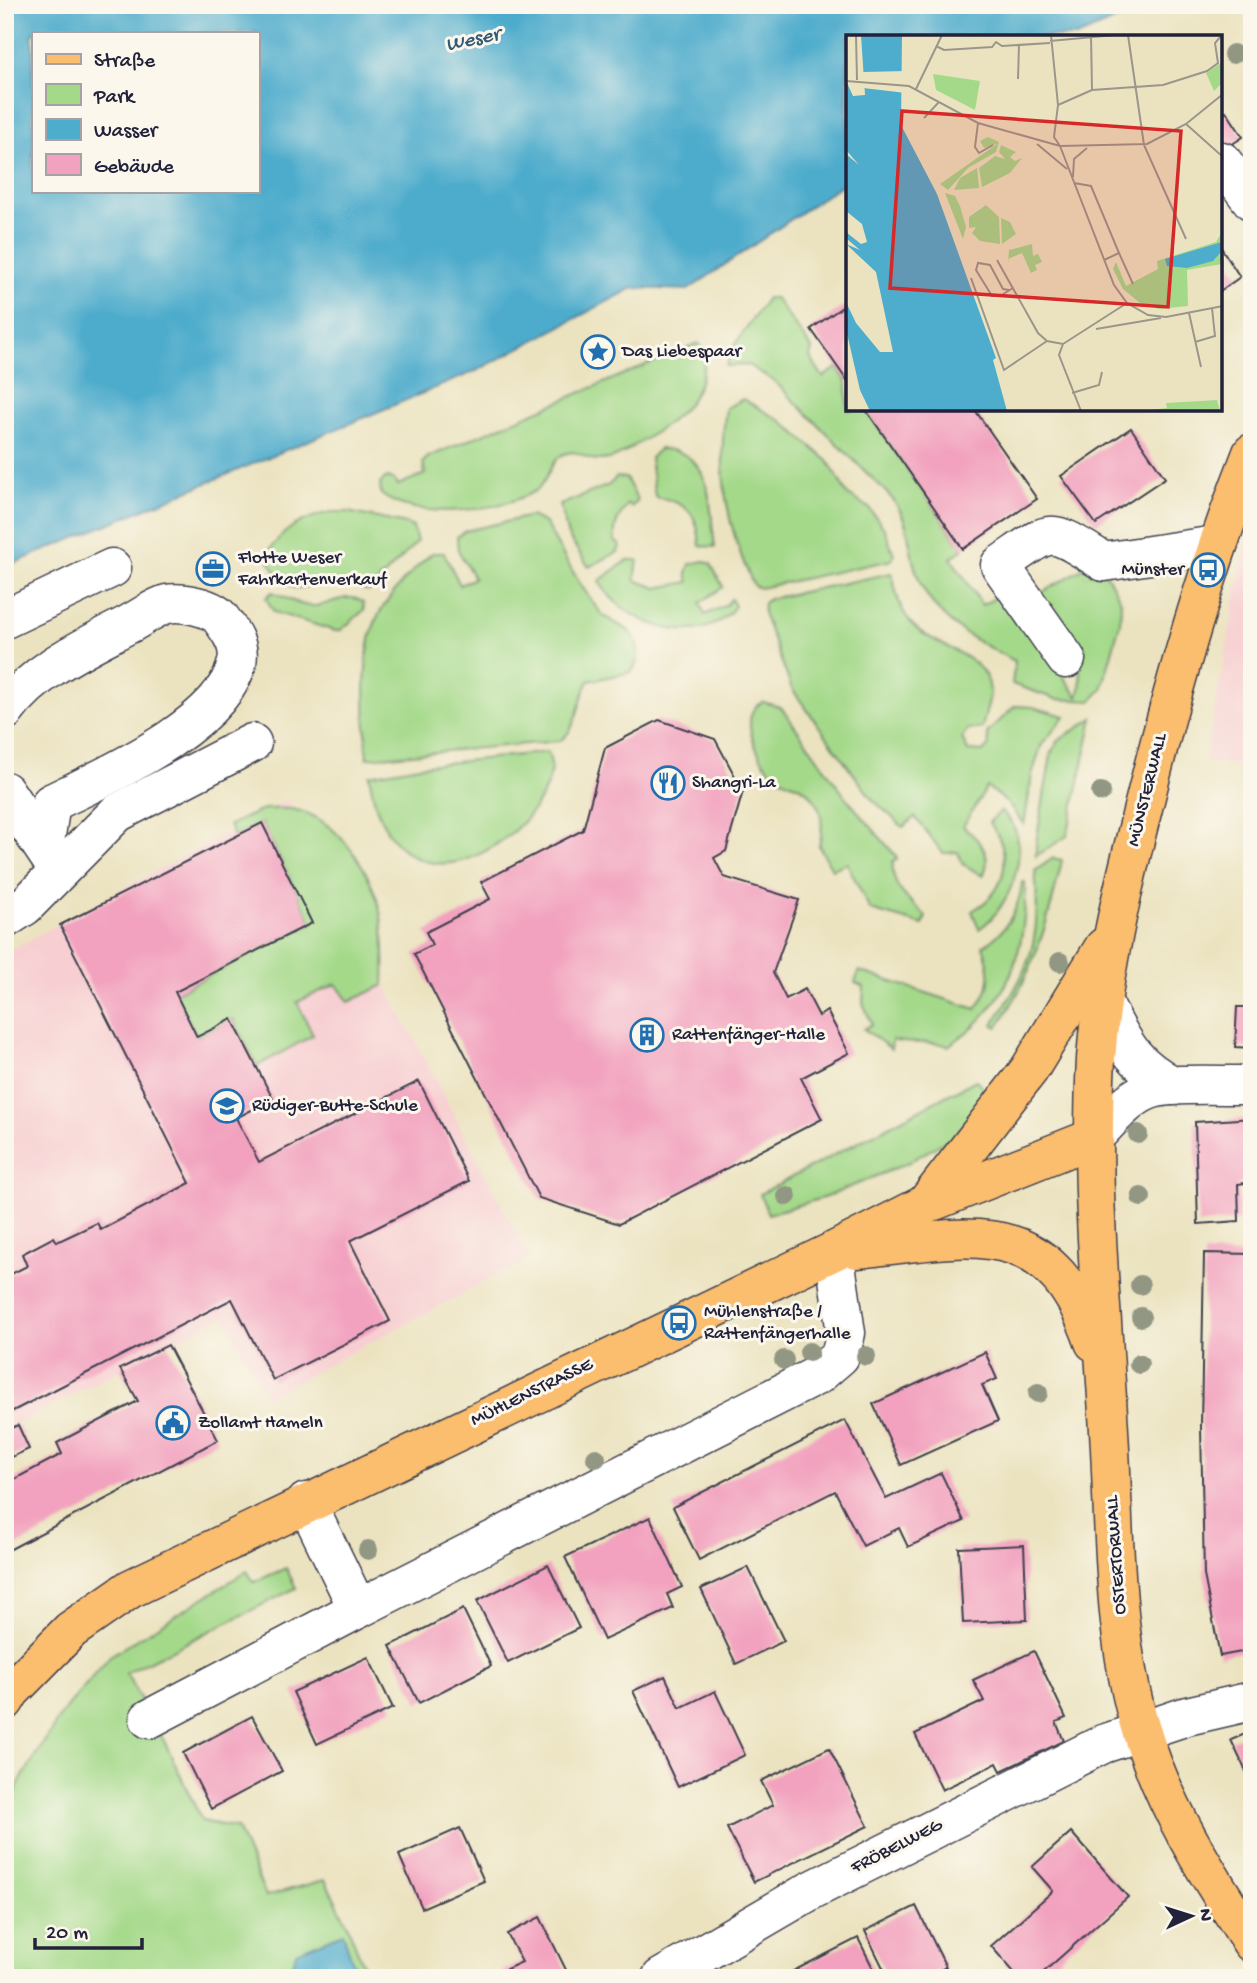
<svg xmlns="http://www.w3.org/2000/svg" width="1257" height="1983" viewBox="0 0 1257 1983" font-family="'Gochi Hand',sans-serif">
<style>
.built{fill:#f7cfd2}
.green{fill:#a4d98a;stroke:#637e62;stroke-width:2}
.water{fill:#4eaccc;stroke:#386784;stroke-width:2;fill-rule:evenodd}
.building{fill:#f2a1be}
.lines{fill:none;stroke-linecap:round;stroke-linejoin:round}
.minor-casing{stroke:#403f4f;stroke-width:41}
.major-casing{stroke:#403f4f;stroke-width:41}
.minor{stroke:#fff;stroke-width:38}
.major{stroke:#fbbd6e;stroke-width:38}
.tree{fill:#929784}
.labels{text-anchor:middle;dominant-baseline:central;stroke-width:6;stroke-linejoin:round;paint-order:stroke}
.poi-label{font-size:19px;fill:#22223b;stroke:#fbf7ec;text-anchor:start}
.street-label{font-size:19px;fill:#22223b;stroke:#fbf7ec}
.water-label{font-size:21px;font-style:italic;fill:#345975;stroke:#fbf7ec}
.inset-road{fill:none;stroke:#9b968b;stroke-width:2}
.view{fill:#d62828;fill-opacity:0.15;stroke:#d62828;stroke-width:3.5}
.inset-edge{fill:none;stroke:#22223b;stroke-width:3.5}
</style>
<rect width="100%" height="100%" fill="#fbf7ec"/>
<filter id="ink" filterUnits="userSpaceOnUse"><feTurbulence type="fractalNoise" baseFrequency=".0143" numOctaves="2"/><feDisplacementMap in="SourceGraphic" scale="14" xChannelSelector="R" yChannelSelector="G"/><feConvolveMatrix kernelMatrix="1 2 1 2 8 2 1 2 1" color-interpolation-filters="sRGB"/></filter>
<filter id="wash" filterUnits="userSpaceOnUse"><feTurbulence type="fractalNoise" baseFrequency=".00686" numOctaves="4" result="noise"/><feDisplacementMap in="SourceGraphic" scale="28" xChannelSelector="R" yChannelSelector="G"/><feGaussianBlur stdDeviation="1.57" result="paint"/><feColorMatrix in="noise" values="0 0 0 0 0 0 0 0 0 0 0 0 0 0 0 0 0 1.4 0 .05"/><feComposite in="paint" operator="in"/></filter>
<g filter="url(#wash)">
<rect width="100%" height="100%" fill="#ebe3c0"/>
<g class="built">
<path d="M1252,511V766L1205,762Z"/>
<path d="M287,800L530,1258L267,1397L223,1316L5,1430V953Z"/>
</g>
<g class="green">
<path d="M767,298H775L812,349L810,357L823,377L837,368L847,382L848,410H866L963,549L951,558L982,605L1004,593L1078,697C1091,659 1056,626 1036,596L1085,567L1107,575L1121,601L1120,623L1102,689L1091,701L1056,699L1012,684L1015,661C971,639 926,616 914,564C907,535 909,518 889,495L774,381L748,365L726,366L734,346Z"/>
<path d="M698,343L705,350C705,400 676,420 637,444C625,452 614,461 598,460C585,460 579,448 564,454C549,460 549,482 535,491C501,512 412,521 381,494L380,484L385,478L393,479L398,485L425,474L423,462L428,457Z"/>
<path d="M743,399L783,422L828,461L847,494L869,508L885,530L894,555L892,560L760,588L754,586C726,528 717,471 726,408Z"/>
<path d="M659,449C714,449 709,505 715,547L700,546C698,513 687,502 655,497L650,458Z"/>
<path d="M617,477L626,478L638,501L631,507L628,504C619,516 613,525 615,541L620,545L618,552L589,567L568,536L560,505L609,485Z"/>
<path d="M331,512H348L406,524L413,527L417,542L369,591L341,583L294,588L281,580L266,556C282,529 300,519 331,512Z"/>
<path d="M531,516L545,523C558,546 586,598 603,615C614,625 631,626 636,642C640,652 638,664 631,672L589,681C578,699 578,731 559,741L367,758C366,717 359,651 379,614C392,591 412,571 432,553H444L460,585L474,578L458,550L457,537L465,531Z"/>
<path d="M628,560H638L635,580L657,588L689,582L687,573L690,564L704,561L711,564L723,587L700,603L705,615L726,605L731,599L735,606C703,654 621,623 599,581Z"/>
<path d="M892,573C896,592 898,607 911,623C931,647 988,653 990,691C990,703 984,717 982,728L968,730L962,738L968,751L983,752L989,745L987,733L1015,706L1033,707L1065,716L1041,746L1032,775L1024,825L1007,802L987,787L963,826C979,840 994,854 983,876L963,864L958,852L943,853L915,817L903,827L872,799L792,689L763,613L764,603L769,599Z"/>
<path d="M272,592C286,597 300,607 315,606C333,605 344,591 363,602L364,610L341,630L335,631L274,612L266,598Z"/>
<path d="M763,702L781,707L847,799L896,856L897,860L893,861C890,889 909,899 926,916L923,925L870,910L847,863L832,869L819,846C823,830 824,813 814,799C803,782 785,785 773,773C757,758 736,714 763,702Z"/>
<path d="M1093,718L1067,836L1036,856V843L1051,755L1058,741Z"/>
<path d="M547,752C576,799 429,938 378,812C373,801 372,787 369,775L419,766Z"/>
<path d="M264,809C272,809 282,808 291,809C333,815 365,862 377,899C385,925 385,957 384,985L349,1002L336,984L297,1002L313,1035L257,1066L233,1019L197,1037L175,993L312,923L262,823L234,837L229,825Z"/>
<path d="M1001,811C1037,840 1012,907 979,929L972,911C1008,891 1014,854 989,822Z"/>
<path d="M1053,858L1062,860C1049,920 1033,976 997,1027L993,1024C1031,968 1042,939 1035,871Z"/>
<path d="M1022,882H1025C1027,952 1009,1006 948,1046C931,1039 913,1046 892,1040L891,1049L864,1029L872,1024L863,1003L864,987L855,983L859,971L976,1009C993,986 992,972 983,946C1005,934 1020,908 1022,882Z"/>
<path d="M976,1080L993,1097L951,1138L905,1164L826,1197L768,1214L760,1194Z"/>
<path d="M286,1568L296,1588L126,1673L164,1741L202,1821L237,1828L266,1896L325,1880L346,1921L368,1978H5V1822L19,1783L62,1713L110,1656L247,1571L254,1582Z"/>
</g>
<g class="water">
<path d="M5,5H1150L1077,37H848L847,181L688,290L633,288L476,371L5,567ZM33,33H257V191H33Z"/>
<path d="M343,1933L358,1978H290L296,1952Z"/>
</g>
<g id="blocks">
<g class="building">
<path d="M1226,111L1243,137L1220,152V116Z"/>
<path d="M1220,246L1240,277L1220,291Z"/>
<path d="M848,303V382L811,329Z"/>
<path d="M866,410H975L1037,499L963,549Z"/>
<path d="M1131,428L1165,478L1096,524L1061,476Z"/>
<path d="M216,562L221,573L210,577L206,566Z"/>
<path d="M659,720L715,739L743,791L726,851L714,858L724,877L799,900L773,973L786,999L805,989L819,1016L827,1011L849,1053L801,1078L822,1119L619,1224L539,1198L414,954L432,945L426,932L490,899L481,882L583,830L605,748Z"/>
<path d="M262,823L312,923L175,992L197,1037L232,1019L273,1099L236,1118L259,1162L419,1081L469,1181L350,1241L390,1321L273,1380L232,1299L5,1415V1277L27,1266L22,1254L54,1237L57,1242L97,1223L101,1230L190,1183L60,925Z"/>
<path d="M1237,1007H1252V1048L1235,1047Z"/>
<path d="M1252,1118V1182L1238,1184L1239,1221L1198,1224L1195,1122Z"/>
<path d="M1204,1253L1252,1254V1650L1220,1656L1204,1575L1201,1427Z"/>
<path d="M168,1345L218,1440L5,1552V1484L62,1454L57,1443L138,1401L120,1369Z"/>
<path d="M985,1352L997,1379L982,1385L998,1421L901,1465L873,1404Z"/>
<path d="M845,1420L886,1499L941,1473L964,1521L908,1547L899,1528L863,1546L835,1491L699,1560L673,1507Z"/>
<path d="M18,1425L29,1449L12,1457L5,1442V1431Z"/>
<path d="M650,1517L682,1587L667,1594L673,1608L604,1640L565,1557Z"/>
<path d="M1024,1545L1027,1620L963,1623L959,1548Z"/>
<path d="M548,1565L579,1628L508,1663L477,1601Z"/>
<path d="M748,1567L784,1641L736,1664L701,1589Z"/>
<path d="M463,1609L491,1666L419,1703L390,1646Z"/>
<path d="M1034,1651L1066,1718L1056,1722L1064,1741L1001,1771L997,1763L942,1790L915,1734L984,1701L973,1680Z"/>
<path d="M368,1657L393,1708L317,1744L293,1692Z"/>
<path d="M665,1676L680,1708L715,1691L745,1755L678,1787L633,1691Z"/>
<path d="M252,1716L282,1771L211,1809L183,1753Z"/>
<path d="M1252,1731V1784L1231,1740Z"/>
<path d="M829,1748L868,1826L754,1882L727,1828L773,1805L761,1781Z"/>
<path d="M460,1828L484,1881L422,1908L399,1855Z"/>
<path d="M1071,1832L1128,1897L1037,1978H1019L991,1946L1053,1891L1032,1867Z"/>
<path d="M916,1906L946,1967L924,1978H888L865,1931Z"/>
<path d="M540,1917L570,1978H506L502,1971L522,1962L507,1934Z"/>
<path d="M858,1938L878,1978H780L805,1965Z"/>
</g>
</g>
</g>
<g filter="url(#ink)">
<use href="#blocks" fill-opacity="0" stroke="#403f4f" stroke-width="2"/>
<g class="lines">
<defs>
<g id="minor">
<path d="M1222,161L1252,201"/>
<path d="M5,619L112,568"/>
<path d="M1066,659L1000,565C1055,527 1046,526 1104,562L1216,545"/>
<path d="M5,711C36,669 84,648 129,624C141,618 155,607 167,604C180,601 214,607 221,619C230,631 241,646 237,662C224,725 104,777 51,803L44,848"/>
<path d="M5,791L50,858"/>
<path d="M5,919L25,906L117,813L252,743"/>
<path d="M1102,1001C1124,1043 1130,1062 1174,1086"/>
<path d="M1093,1138C1109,1122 1126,1100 1147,1091C1168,1081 1227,1086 1252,1085"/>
<path d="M306,1502L358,1609L818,1375L840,1356L846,1333L834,1251"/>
<path d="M149,1719L358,1609"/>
<path d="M661,1978L810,1891L1103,1744L1187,1716L1252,1701"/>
</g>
<g id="major">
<path d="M1252,453C1206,569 1173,687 1143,808C1122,891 1102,974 1096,1059C1089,1182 1102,1307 1109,1431C1115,1529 1112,1635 1141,1730C1164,1807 1209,1876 1252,1943"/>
<path d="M927,1202L1029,1070L1104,947"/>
<path d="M857,1249C970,1237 1048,1211 1094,1342"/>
<path d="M5,1701L11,1691L71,1630L130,1589L834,1251L924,1205L1093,1138"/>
</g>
</defs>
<use href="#minor" class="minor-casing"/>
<use href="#major" class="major-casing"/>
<use href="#minor" class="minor"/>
<use href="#major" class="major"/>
</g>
<g class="tree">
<circle cx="1233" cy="54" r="10"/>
<circle cx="1101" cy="792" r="10"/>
<circle cx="1060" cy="962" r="10"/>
<circle cx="1138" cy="1134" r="10"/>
<circle cx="787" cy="1196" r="10"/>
<circle cx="1141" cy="1197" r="10"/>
<circle cx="1140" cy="1285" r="10"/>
<circle cx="1141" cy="1317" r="10"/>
<circle cx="809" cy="1352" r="10"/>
<circle cx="866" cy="1356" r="10"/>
<circle cx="784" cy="1360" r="10"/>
<circle cx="1139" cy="1364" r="10"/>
<circle cx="1038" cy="1393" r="10"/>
<circle cx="596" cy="1458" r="10"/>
<circle cx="368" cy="1550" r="10"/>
</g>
</g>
<defs>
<symbol id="sight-ring" viewBox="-11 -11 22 22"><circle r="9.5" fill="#fbf7ec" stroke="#1f6fb2" stroke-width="1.5"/><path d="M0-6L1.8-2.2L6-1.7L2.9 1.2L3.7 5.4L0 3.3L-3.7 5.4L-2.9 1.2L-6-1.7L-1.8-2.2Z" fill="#1f6fb2"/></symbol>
<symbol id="office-ring" viewBox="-11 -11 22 22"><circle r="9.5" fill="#fbf7ec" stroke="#1f6fb2" stroke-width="1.5"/><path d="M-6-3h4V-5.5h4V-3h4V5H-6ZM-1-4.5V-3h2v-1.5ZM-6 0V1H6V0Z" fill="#1f6fb2"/></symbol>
<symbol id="bus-ring" viewBox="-11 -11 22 22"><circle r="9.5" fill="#fbf7ec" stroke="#1f6fb2" stroke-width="1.5"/><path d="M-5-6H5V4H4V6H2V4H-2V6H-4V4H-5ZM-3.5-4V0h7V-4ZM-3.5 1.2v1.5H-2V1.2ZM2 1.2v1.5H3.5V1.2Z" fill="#1f6fb2"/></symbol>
<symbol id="restaurant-ring" viewBox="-11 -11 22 22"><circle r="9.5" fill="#fbf7ec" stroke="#1f6fb2" stroke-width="1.5"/><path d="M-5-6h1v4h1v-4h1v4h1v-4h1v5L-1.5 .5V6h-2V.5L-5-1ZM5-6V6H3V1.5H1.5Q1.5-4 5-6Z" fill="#1f6fb2"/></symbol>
<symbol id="building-ring" viewBox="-11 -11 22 22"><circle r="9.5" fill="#fbf7ec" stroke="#1f6fb2" stroke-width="1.5"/><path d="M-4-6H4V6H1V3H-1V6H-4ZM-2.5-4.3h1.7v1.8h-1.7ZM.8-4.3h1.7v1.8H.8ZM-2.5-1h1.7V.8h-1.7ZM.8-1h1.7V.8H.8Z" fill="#1f6fb2"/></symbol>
<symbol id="school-ring" viewBox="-11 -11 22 22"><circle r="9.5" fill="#fbf7ec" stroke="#1f6fb2" stroke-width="1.5"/><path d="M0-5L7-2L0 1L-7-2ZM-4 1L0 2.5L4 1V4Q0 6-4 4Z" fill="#1f6fb2"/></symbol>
<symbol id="civic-ring" viewBox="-11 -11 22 22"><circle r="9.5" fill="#fbf7ec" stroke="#1f6fb2" stroke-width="1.5"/><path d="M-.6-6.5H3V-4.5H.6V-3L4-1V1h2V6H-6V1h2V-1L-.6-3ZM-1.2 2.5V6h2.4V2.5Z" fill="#1f6fb2"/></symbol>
</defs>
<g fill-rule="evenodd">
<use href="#sight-ring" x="579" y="333" width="38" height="38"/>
<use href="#office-ring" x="194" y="550" width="38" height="38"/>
<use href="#bus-ring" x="1189" y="551" width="38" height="38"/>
<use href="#restaurant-ring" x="649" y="764" width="38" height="38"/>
<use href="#building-ring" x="628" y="1016" width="38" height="38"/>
<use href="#school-ring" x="208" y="1087" width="38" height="38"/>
<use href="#bus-ring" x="660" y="1304" width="38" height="38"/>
<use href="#civic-ring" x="154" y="1404" width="38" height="38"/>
</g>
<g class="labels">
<g class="poi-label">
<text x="622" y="352">Das Liebespaar</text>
<text x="238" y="558">Flotte Weser<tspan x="238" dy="22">Fahrkartenverkauf</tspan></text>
<text x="1184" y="570" text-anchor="end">Münster</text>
<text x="692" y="783">Shangri-La</text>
<text x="672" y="1035">Rattenfänger-Halle</text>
<text x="252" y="1106">Rüdiger-Butte-Schule</text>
<text x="704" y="1312">Mühlenstraße /<tspan x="704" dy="22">Rattenfängerhalle</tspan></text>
<text x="198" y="1423">Zollamt Hameln</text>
</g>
<g class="street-label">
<text transform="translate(1148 790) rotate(-76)">MÜNSTERWALL</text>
<text transform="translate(532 1393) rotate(-26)">MÜHLENSTRASSE</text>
<text transform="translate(1117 1555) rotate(-94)">OSTERTORWALL</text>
<text transform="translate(897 1847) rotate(-27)">FRÖBELWEG</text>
</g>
<g class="water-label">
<text transform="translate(473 41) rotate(-12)">Weser</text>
</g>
</g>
<g transform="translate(846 35)">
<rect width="376" height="376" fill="#ebe3c0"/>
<path d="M376,27V48L368,56L360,38ZM87,39L134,46L129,75L90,55ZM142,102L153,107L150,117L122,133L102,155L94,149L151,109L138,113L134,106ZM155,110L170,117L164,122L169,126L176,123L164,138L136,152L133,133L149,121L159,124L153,117ZM131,133L133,153L108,155L114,143ZM99,158L109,161L114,171L120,192L117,204ZM140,170L153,182L154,209L134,206L126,198L130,192L123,193V182ZM155,183L164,187L170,199L156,209ZM376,197V229L341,235L342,271L313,274L294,268L277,254L267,234L270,227L280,251L312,234L311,226L370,207ZM186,209L187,221L192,219L196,227L189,230L191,235L185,238L176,218L162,224V229L163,215ZM371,365L374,376H295L321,373L320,368Z" fill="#a4d98a"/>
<path d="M15,0H56L55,90L91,159L150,323L147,325L161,376H24L14,355L0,294V267L10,288L34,317H47L30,237L0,209L14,215L1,204L0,197L15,209L21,207L16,189L0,176V119L13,130L0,115V46L7,61L19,60ZM376,207V216L367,226L341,233L321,231L319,224Z" fill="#4eaccc"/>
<path d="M61,36L60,58L17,53V37Z" fill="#ebe3c0"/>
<path class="inset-road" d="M10,0L11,45M205,0L212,70L208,102L214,111M282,0L298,110L340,204M204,6L269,0M90,11L98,15L146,12L150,7L156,11L204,8M172,44L173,9M0,46L63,51L132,88L214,111L301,109L340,89L377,59M70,54L96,0M246,55L317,50L361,36L372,28L369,8L376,0M212,70L246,55L245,0M78,83L93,67M132,88L129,112L133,118L147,110M340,89L377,122M191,109L221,134M214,111L268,250L281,268L302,280L320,282L377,271M227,142L228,124L241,113M228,148L245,151L273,218L258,225M273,218L287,249M151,225L192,298L201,306L217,309M125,243L158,335L201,306M163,255L157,254L144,230L132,228L130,235L146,261H154L167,253M343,278L355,332M250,294L315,283M349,307L369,301L366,273M217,309L281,268M217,309L213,320L235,376M226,358L253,350L256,337"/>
<path class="view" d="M56,76L335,96L322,272L44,253Z"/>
<rect width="376" height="376" class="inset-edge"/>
</g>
<rect width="1257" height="1983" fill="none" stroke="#fbf7ec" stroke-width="28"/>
<rect x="32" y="32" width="228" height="161" fill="#fbf7ec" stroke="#a4a2a5" stroke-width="2"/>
<rect x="46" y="54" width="35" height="10" fill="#fbbd6e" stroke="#a4a2a5" stroke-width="2"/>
<text x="94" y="66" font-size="21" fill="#22223b">Straße</text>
<rect x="46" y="84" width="35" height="21" fill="#a4d98a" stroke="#a4a2a5" stroke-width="2"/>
<text x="94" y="102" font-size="21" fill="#22223b">Park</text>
<rect x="46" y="119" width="35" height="21" fill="#4eaccc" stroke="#a4a2a5" stroke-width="2"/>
<text x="94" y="136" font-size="21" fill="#22223b">Wasser</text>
<rect x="46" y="154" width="35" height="21" fill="#f2a1be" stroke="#a4a2a5" stroke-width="2"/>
<text x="94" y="172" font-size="21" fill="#22223b">Gebäude</text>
<g transform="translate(1191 1916) rotate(86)" stroke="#fbf7ec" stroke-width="5" paint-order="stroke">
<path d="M0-5L12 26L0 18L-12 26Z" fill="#22223b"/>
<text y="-10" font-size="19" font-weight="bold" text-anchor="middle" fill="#22223b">N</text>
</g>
<path d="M35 1938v10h107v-10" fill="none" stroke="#22223b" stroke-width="3.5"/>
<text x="46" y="1938" font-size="21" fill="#22223b" stroke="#fbf7ec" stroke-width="5" paint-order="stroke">20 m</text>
</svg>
